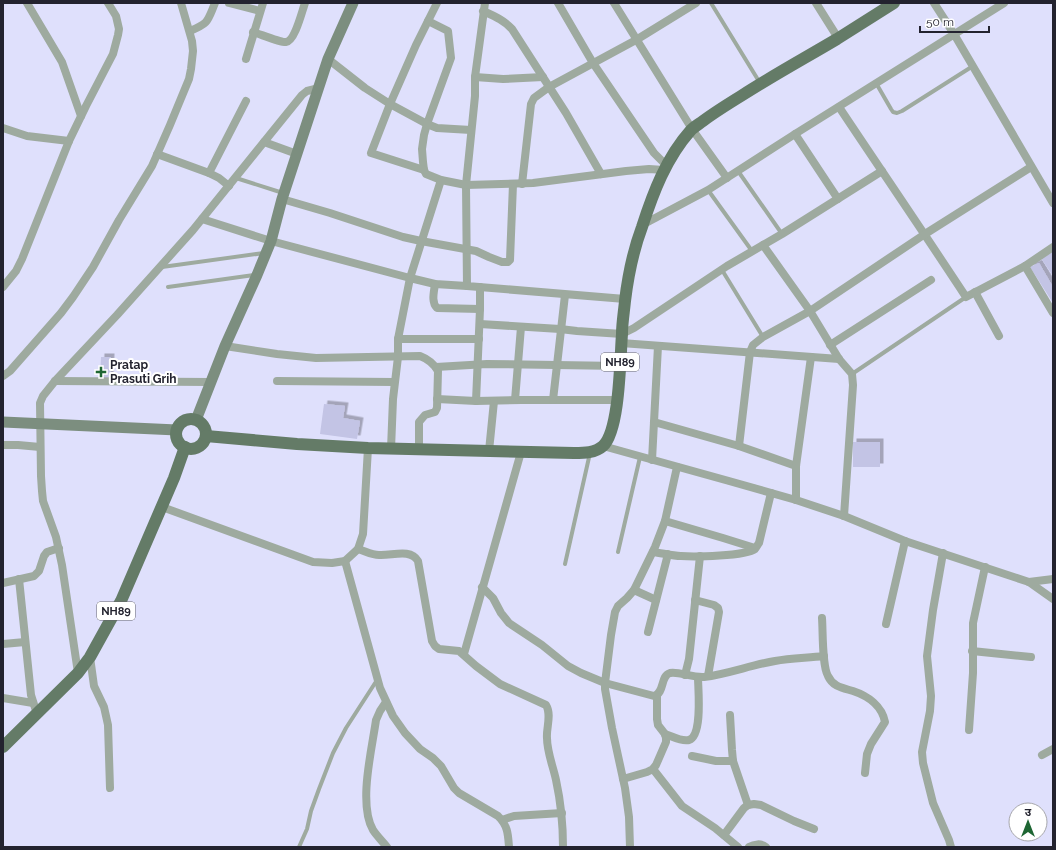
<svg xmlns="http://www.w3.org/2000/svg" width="1056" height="850" viewBox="0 0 1056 850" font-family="Raleway,'Noto Sans Devanagari',sans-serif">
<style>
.building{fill:#c3c4e5;filter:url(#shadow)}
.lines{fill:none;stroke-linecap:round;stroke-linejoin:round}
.lane{stroke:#9eaa9f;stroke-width:4}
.street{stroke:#9eaa9f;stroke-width:8}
.secondary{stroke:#7c8e7f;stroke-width:11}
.primary{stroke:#647b67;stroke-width:12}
.poi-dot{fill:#1e6633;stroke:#fff;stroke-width:1.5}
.labels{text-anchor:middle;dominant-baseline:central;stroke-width:4;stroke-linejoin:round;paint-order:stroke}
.shield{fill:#fff;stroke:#65656d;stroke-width:1}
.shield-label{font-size:11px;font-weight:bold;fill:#23232f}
.poi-label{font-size:12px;font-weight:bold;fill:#23232f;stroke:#fff;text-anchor:start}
</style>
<defs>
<filter id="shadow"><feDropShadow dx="3.5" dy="-3.5" stdDeviation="0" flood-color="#0004"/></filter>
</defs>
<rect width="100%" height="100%" fill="#dfe0fc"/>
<g class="building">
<path d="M1053,251V276L1041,258Z"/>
<path d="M1039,263L1053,287V303L1030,267Z"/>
<path d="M101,357H111L110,378H100Z"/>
<path d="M324,404L345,406L343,418L360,421L357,439L320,434Z"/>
<rect x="853" y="442" width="27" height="25"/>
</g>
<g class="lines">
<g class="lane">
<path d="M711,3L760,83"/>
<path d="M876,83L891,109L893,112L897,113L902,111L973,66"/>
<path d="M738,171L782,234"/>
<path d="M236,178L283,193"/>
<path d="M708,190L752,251"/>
<path d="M162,267L264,253"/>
<path d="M722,270L763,337"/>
<path d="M168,287L254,275"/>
<path d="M852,374L966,297"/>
<path d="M618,552L640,457"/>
<path d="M565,564L590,453"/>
<path d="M299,847L307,829L311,811L319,789L333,753L346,728L377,680"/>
</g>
<g class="street">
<path d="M27,3L62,62L81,116"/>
<path d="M229,3L260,11"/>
<path d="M485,3L475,77V96L466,185L467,286L625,299"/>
<path d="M558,3L593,63L654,153L666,165"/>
<path d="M614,3L692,129L727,178"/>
<path d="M816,3L838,38"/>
<path d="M934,3L954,34L1053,203"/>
<path d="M483,11C494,16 504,20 512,29L566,113L601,174"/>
<path d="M428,21L448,31L451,58L427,124L424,135L422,149L423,162L424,170L426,174L441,180L466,185L533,183L626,171L649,169L664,170"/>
<path d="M190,31C209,23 207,22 215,3"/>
<path d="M253,32C260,34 281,43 286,42C295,41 302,11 305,3"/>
<path d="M246,59L263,3"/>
<path d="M328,59L365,88L390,104L427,124L437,128L471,130"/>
<path d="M475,77L503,79L543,77"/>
<path d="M839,107C881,170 924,233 966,297L1025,266L1053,247"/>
<path d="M3,128L27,136L69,141"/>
<path d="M795,134L838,199"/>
<path d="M264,142L297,154"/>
<path d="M157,154L209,173L219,178L229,186"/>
<path d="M424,170L371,153L390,104L416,45L437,3"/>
<path d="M209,173L246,101"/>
<path d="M522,184L531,104L534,98L549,87L636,40L696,3"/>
<path d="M282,199L330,213L403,237L421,241L476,251L489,257L502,262H508L510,260L513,184"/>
<path d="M202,219L271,241L410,278L435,284L467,286"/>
<path d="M642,225L708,190L795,134L1004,3"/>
<path d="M763,245L810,311L839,359L852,374L853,385L844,516"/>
<path d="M1025,266L1053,313"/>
<path d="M435,284C434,292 431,302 437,308L480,309"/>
<path d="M3,287L16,271L22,259L69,141L86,106L113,54L118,35L119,29L116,16L108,3"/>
<path d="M975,292L999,336"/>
<path d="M480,324L560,329L577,331L622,334L634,328L727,266L782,234L882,171"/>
<path d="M398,339H479"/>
<path d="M621,343L839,359"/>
<path d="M830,345L931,280"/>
<path d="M225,346L277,354L316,358L420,356C428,359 434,364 438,371L437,408L435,412L425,415L419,422V450"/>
<path d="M436,367L487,364L620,366"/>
<path d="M3,376L10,371L61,313L73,297L93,267L119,220L152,166L170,125L189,79L191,69L193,51L192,41L181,3"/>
<path d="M55,381L210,382"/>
<path d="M277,381L394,382"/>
<path d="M437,399L476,401L521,400H617"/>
<path d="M515,400L521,327"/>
<path d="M553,400L565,295"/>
<path d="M476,401L480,309V287"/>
<path d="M654,422L739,446L796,466"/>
<path d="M3,445H18L40,447"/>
<path d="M603,446L729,481L796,500L844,516L905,541L1029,582L1053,599"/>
<path d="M739,446L750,352L753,345L763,337L810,311L925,234L1031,167"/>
<path d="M391,449L393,399L398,357V339L410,278L441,180"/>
<path d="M489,451L494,401"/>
<path d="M652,460L658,346"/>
<path d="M796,500V466L811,357"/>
<path d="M162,507L313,562L332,563L345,561L358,549L363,534L368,448"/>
<path d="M665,521L723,538L755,548"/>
<path d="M358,549C365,551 372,555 379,555C392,556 410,548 418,561L432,641L435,646L439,649L459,651L476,666L500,684L546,705C552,715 546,728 547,738C547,752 553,766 556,780C561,803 563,824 563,847"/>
<path d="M653,552C662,553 672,556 681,556C694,557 746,556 755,549C756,548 758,544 759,543L771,493"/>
<path d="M943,553L933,610L927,656L931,696L930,711L922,752L923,763L933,803L949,840L951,847"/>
<path d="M345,561L380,688L393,716L405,733L420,749L433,758L441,766L454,788L459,793L498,816C508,826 508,834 509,847"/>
<path d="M19,579L31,695L37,714"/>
<path d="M1029,582L1053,579"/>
<path d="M3,583L34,576L39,571L44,556L47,552L59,548"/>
<path d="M482,587L493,598L501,613L509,623L542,645L568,666L581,673L605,683L654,696C665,693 660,676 670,673C678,671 693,678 704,677C728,674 751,665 775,661C791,658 808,658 824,656"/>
<path d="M634,590L656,600"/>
<path d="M695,600L714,605L718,608L719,612L708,676"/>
<path d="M822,618C823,631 822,666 828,676C833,687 843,688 853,691C868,696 882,706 885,722L871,744L867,754L865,773"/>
<path d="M886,624L905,541"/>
<path d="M648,632L668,554"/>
<path d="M3,644L25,642"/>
<path d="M972,651L1031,657"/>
<path d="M464,654L521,452"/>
<path d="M90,657L94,686L104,707L108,725L110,788"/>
<path d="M78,673L62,565L56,537L43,501L42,491L41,476L40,403L43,396L55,381L117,315L193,230L302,95L307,91L319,88"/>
<path d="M685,675L689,659L700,556"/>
<path d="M3,698L33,703"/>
<path d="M386,702L380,711L376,720C372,749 358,804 373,830C377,836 382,841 387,847"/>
<path d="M730,715L732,750L733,761L748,805"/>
<path d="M969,730L973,673V623L985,567"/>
<path d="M665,734C672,736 681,742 689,740C703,735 698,689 698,677"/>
<path d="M1042,755L1053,749"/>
<path d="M692,756L716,761H733"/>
<path d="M653,769L682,806L715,828L738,847"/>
<path d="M623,779L647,772L653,769L656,765L666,742V738L665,734L658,725L657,719V695"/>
<path d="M502,820L514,816L562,813"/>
<path d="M724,835L744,808L748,805L754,804L761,805L794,821L814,829"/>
<path d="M630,847L629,817L625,788L612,728L605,689V683L611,635L615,612L618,606L627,598L634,590L655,547L665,521L677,467"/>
<path d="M749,847C754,844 761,843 766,847"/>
</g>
<g class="secondary">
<path d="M196,420L225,346L257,275L271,241L282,199L328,59L353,3"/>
<path d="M3,422L177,430"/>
</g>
<g class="primary">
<circle cx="191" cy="434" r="15"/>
<path d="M206,436L297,444L368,448L574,453C584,453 595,453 603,446C620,430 620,358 622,334C622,323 624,312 625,301C628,276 633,251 642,227C653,193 666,158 691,130C694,127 699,124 703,121C715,112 728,104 741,96C772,76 805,58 837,39C856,27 875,15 894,3"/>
<path d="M3,747L78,673L90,657L121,601L174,478L185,447"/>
</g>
</g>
<path class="poi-dot" d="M99 366h4v4h4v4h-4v4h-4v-4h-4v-4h4z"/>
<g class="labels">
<g class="shield">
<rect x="601" y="353" width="38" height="18" rx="3"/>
<rect x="97" y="602" width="38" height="18" rx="3"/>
</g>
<g class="shield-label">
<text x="620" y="362">NH89</text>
<text x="116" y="611">NH89</text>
</g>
<g class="poi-label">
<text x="110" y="365">Pratap<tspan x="110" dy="14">Prasuti Grih</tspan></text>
</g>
</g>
<rect width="1056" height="850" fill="none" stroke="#23232f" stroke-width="8"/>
<g transform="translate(1028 822)"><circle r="19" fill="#ffffff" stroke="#a7a7ac"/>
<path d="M0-3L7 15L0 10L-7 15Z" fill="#1e6633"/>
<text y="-6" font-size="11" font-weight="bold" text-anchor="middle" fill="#23232f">उ</text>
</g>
<path d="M920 26v6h69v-6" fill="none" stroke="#23232f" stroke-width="2"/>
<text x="926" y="26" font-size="12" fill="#23232f" stroke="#ffffff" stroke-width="3" paint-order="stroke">50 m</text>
</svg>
